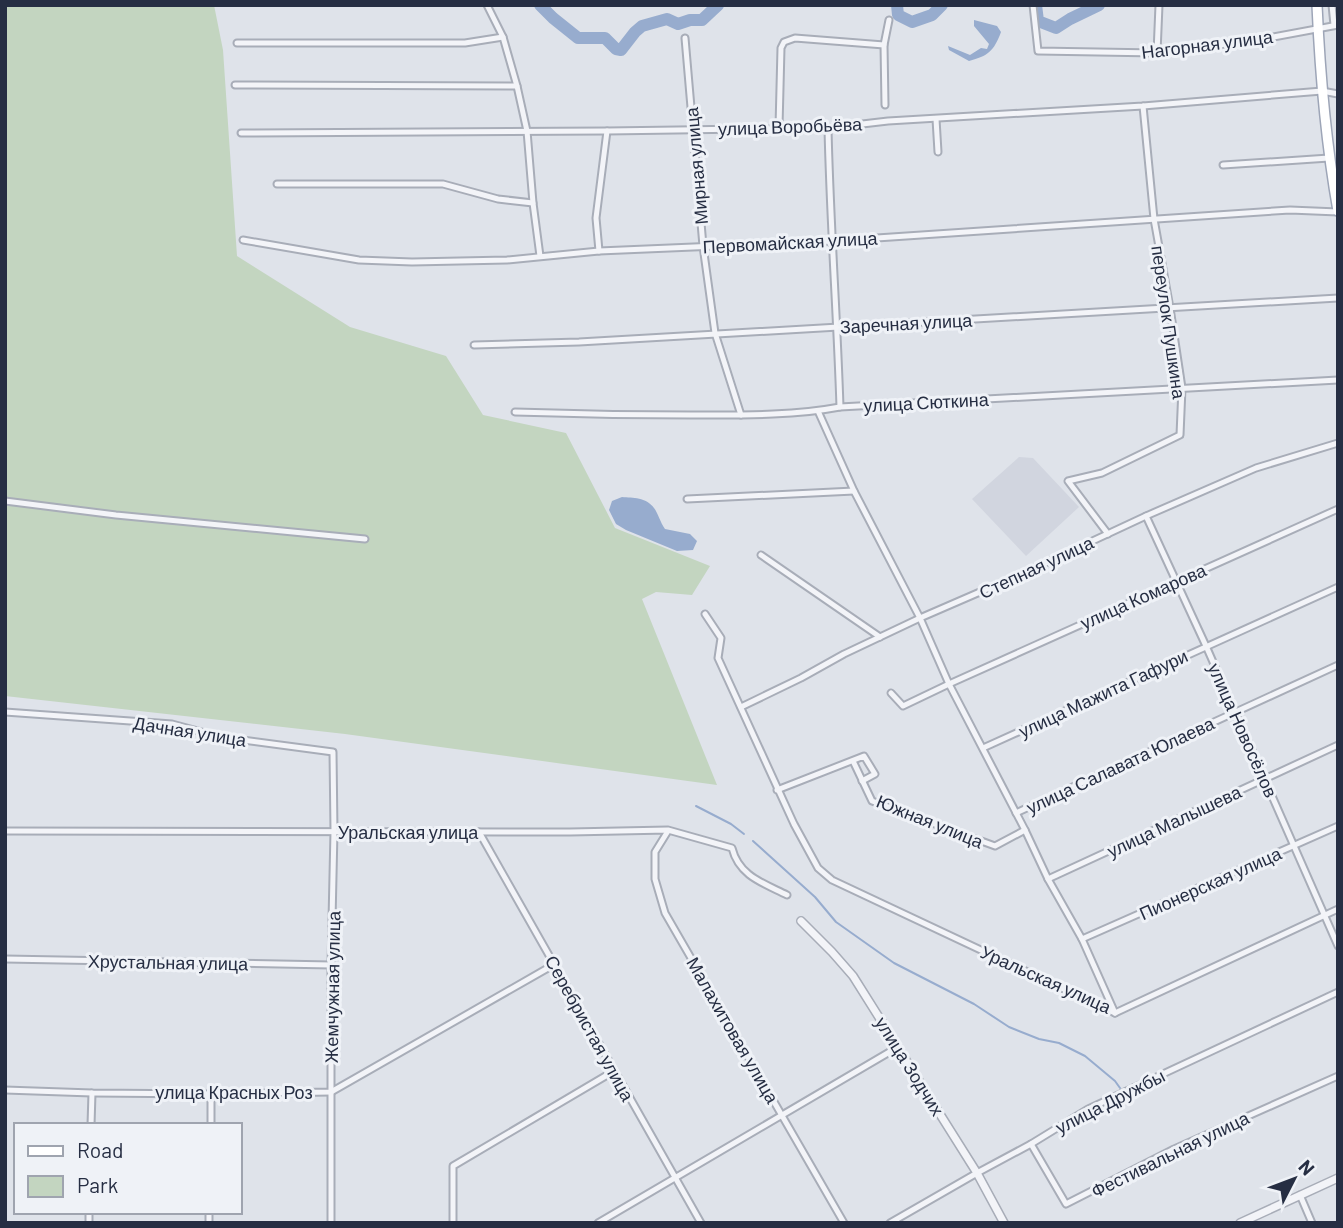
<svg xmlns="http://www.w3.org/2000/svg" width="1343" height="1228" viewBox="0 0 1343 1228" font-family="Barlow,sans-serif">
<style>
.built{fill:#d1d5df}
.green{fill:#c3d5c0}
.water{fill:#97acce}
.lines{fill:none;stroke-linecap:round;stroke-linejoin:round}
.stream{stroke:#97acce;stroke-width:2}
.river{stroke:#97acce;stroke-width:12}
.minor-casing{stroke:#a8adb8;stroke-width:9}
.tertiary-casing{stroke:#a8adb8;stroke-width:10}
.primary-casing{stroke:#9da5b7;stroke-width:12}
.minor{stroke:#f3f4f8;stroke-width:5}
.tertiary{stroke:#f3f4f8;stroke-width:7}
.primary{stroke:#fff;stroke-width:9}
.labels{text-anchor:middle;dominant-baseline:central;stroke-width:6;stroke-linejoin:round;paint-order:stroke}
.street-label{font-size:18px;fill:#262e43;stroke:#eff2f7}
</style>
<rect width="100%" height="100%" fill="#dfe3ea"/>
<path class="built" d="M1019,457L1033,458L1079,507L1026,556L972,499Z"/>
<path class="green" d="M5,5H214L223,50L237,256L350,327L446,356L483,415L566,433L615,528L710,566L692,595L656,592L642,599L717,785L345,734L5,696Z"/>
<g class="water">
<path d="M974,20L997,26L1001,32C994,51 988,56 969,61L949,50L948,46L970,55L981,48L987,49L989,44L974,26Z"/>
<path d="M622,497C633,498 646,497 654,508C658,513 660,522 665,529L690,534L697,541L693,550L677,551L626,530L616,524L609,510L612,501Z"/>
</g>
<g class="lines">
<g class="stream">
<path d="M696,806L731,824L744,834"/>
<path d="M753,841L815,897L836,922L894,963L974,1004L1009,1027L1039,1039L1059,1043L1085,1056L1115,1081L1120,1088"/>
</g>
<g class="river">
<path d="M540,5L553,18L578,38H605L616,49L621,50L635,32L642,26L667,19L678,24L690,20H702L718,5"/>
<path d="M897,5L898,15L912,22L932,15L942,5"/>
<path d="M1036,5L1038,21L1056,28L1070,19L1099,5"/>
</g>
<defs>
<g id="minor">
<path d="M487,5L503,37L517,86L527,131L533,203L540,256"/>
<path d="M1033,5L1038,51L1157,53L1257,40L1338,25"/>
<path d="M1332,5L1334,25"/>
<path d="M685,38L703,246L715,333L741,415"/>
<path d="M237,43H465L503,37"/>
<path d="M1157,53L1159,5"/>
<path d="M235,85L517,86"/>
<path d="M885,105L884,45L889,20"/>
<path d="M936,119L938,152"/>
<path d="M779,127L781,48L784,42L795,38L884,45"/>
<path d="M828,128C830,221 837,314 840,407"/>
<path d="M241,133L607,131L828,128L888,121L1143,106L1322,91L1338,94"/>
<path d="M1223,165L1329,158"/>
<path d="M277,184H443L498,199L533,203"/>
<path d="M243,240L359,260L412,262L507,260L599,251L832,241L1290,210L1338,212"/>
<path d="M599,251L596,218L607,131"/>
<path d="M474,345L579,342L1338,298"/>
<path d="M818,411L854,491L920,618L949,684L1025,830L1048,879L1082,939L1115,1013"/>
<path d="M515,412C574,414 632,415 691,415C741,415 792,416 840,407L1338,380"/>
<path d="M687,499L854,491"/>
<path d="M5,501L116,515L365,539"/>
<path d="M1146,516L1206,646L1338,946"/>
<path d="M1108,534L1068,481L1102,473L1180,435L1182,388L1170,308L1154,219L1143,106"/>
<path d="M761,555L880,637"/>
<path d="M705,614L721,638L718,658L794,824L818,868L832,880L1115,1013"/>
<path d="M891,693L903,706L949,684L1338,509"/>
<path d="M741,707L801,678L844,654L920,618L1026,572L1146,516L1256,468L1338,443"/>
<path d="M5,712L172,724L220,737L333,752L334,831L331,965V1223"/>
<path d="M983,748L1338,587"/>
<path d="M853,761L872,801L995,846L1025,830"/>
<path d="M777,790L864,756L875,774L862,781"/>
<path d="M1016,813L1338,665"/>
<path d="M5,831L570,832L668,830L732,848C739,876 763,883 787,895"/>
<path d="M668,831L655,852V879L665,913L844,1223"/>
<path d="M479,832L701,1223"/>
<path d="M1048,879L1338,745"/>
<path d="M1082,939L1338,826"/>
<path d="M5,959L331,965"/>
<path d="M1115,1013L1338,909"/>
<path d="M5,1090L92,1093L211,1094L331,1092L555,964"/>
<path d="M91,1125L92,1093"/>
<path d="M211,1125V1094"/>
<path d="M1031,1144L1066,1204L1174,1149L1338,1076"/>
<path d="M1300,1195L1312,1223"/>
<path d="M89,1223V1212"/>
<path d="M209,1223V1212"/>
<path d="M453,1223V1166L614,1071"/>
<path d="M598,1223L898,1047"/>
<path d="M890,1223L977,1173L1031,1144L1088,1109L1338,992"/>
</g>
<g id="tertiary">
<path d="M801,921L832,952L853,976L977,1173L1004,1223"/>
<path d="M1240,1223L1338,1178"/>
</g>
<path id="primary" d="M1317,5C1320,74 1326,143 1338,211"/>
</defs>
<use href="#minor" class="minor-casing"/>
<use href="#tertiary" class="tertiary-casing"/>
<use href="#primary" class="primary-casing"/>
<use href="#minor" class="minor"/>
<use href="#tertiary" class="tertiary"/>
<use href="#primary" class="primary"/>
</g>
<g class="labels">
<g class="street-label">
<text transform="translate(1207 44) rotate(-7)">Нагорная улица</text>
<text transform="translate(790 126) rotate(-2)">улица Воробьёва</text>
<text transform="translate(696 166) rotate(-95)">Мирная улица</text>
<text transform="translate(790 242) rotate(-3)">Первомайская улица</text>
<text transform="translate(1169 322) rotate(82)">переулок Пушкина</text>
<text transform="translate(906 323) rotate(-3)">Заречная улица</text>
<text transform="translate(926 402) rotate(-3)">улица Сюткина</text>
<text transform="translate(1036 567) rotate(-25)">Степная улица</text>
<text transform="translate(1143 596) rotate(-24)">улица Комарова</text>
<text transform="translate(1103 693) rotate(-25)">улица Мажита Гафури</text>
<text transform="translate(1243 730) rotate(66)">улица Новосёлов</text>
<text transform="translate(190 731) rotate(9)">Дачная улица</text>
<text transform="translate(1120 765) rotate(-25)">улица Салавата Юлаева</text>
<text transform="translate(930 821) rotate(22)">Южная улица</text>
<text transform="translate(1174 821) rotate(-25)">улица Малышева</text>
<text x="408" y="832">Уральская улица</text>
<text transform="translate(1210 883) rotate(-24)">Пионерская улица</text>
<text transform="translate(168 962) rotate(1)">Хрустальная улица</text>
<text transform="translate(1046 979) rotate(24)">Уральская улица</text>
<text transform="translate(332 987) rotate(-89)">Жемчужная улица</text>
<text transform="translate(590 1028) rotate(61)">Серебристая улица</text>
<text transform="translate(733 1030) rotate(60)">Малахитовая улица</text>
<text transform="translate(910 1066) rotate(58)">улица Зодчих</text>
<text x="234" y="1092">улица Красных Роз</text>
<text transform="translate(1110 1101) rotate(-27)">улица Дружбы</text>
<text transform="translate(1170 1154) rotate(-26)">Фестивальная улица</text>
</g>
</g>
<rect width="1343" height="1228" fill="none" stroke="#262e43" stroke-width="14"/>
<rect x="14" y="1123" width="228" height="91" fill="#eff2f7" stroke="#9fa4af" stroke-width="2"/>
<rect x="28" y="1146" width="35" height="10" fill="#ffffff" stroke="#9fa4af" stroke-width="2"/>
<text x="77" y="1158" font-size="21" fill="#262e43">Road</text>
<rect x="28" y="1176" width="35" height="21" fill="#c3d5c0" stroke="#9fa4af" stroke-width="2"/>
<text x="77" y="1193" font-size="21" fill="#262e43">Park</text>
<g transform="translate(1294 1179) rotate(48)" stroke="#eff2f7" stroke-width="5" paint-order="stroke">
<path d="M0-5L12 26L0 18L-12 26Z" fill="#262e43"/>
<text y="-10" font-size="19" font-weight="bold" text-anchor="middle" fill="#262e43">N</text>
</g>
</svg>
